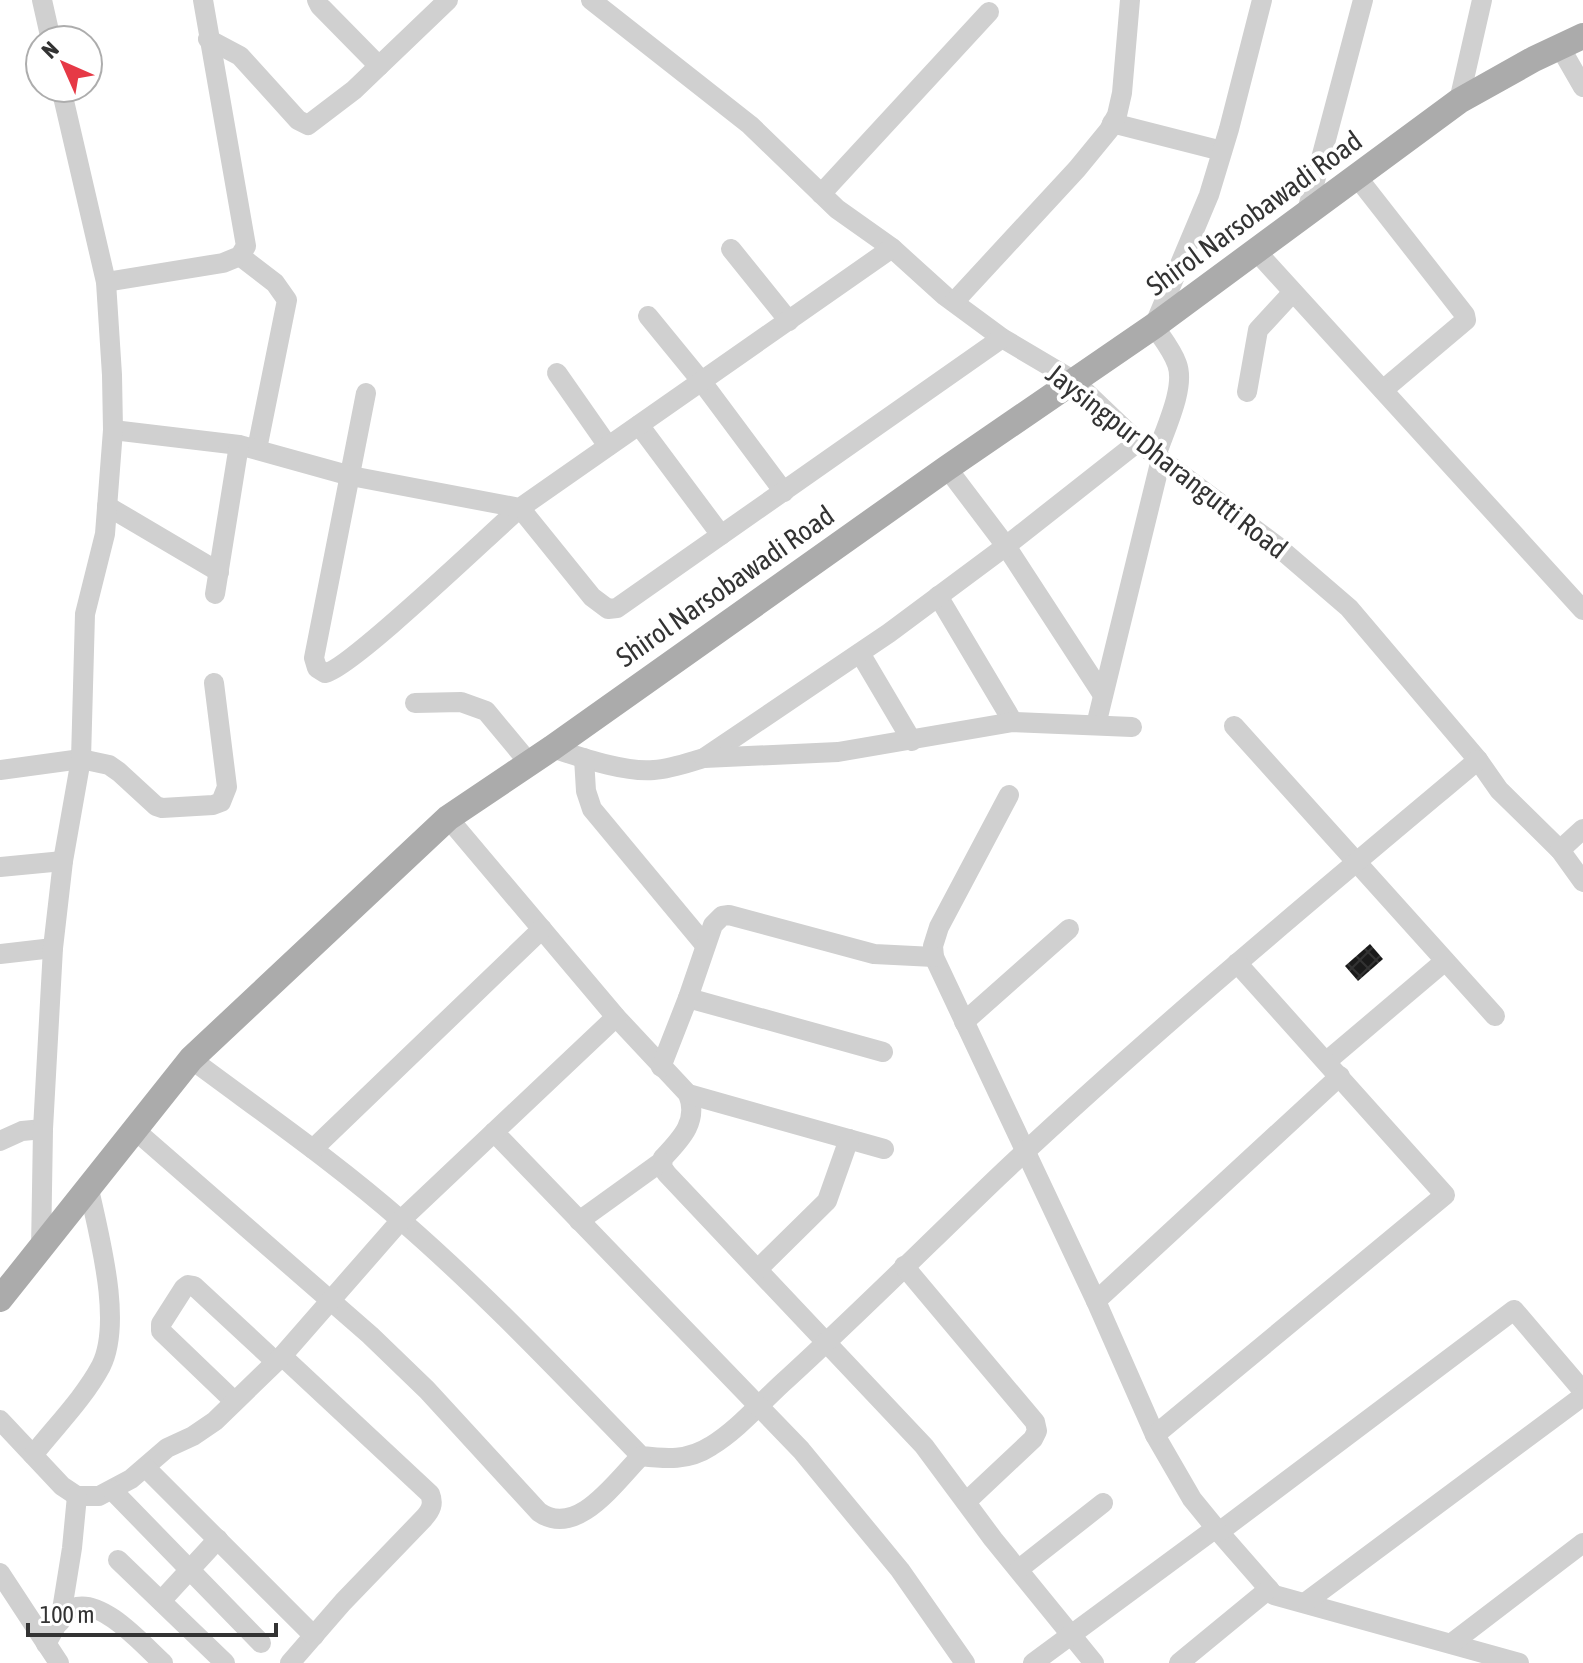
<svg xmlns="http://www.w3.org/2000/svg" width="1583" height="1663" viewBox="0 0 1583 1663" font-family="'Asap Condensed',sans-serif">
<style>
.building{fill:url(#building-cross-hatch)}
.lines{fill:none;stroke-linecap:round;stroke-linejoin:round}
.minor{stroke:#d0d0d0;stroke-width:20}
.major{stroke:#ababab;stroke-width:26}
.labels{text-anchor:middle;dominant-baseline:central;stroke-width:8;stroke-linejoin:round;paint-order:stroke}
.street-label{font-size:28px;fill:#333;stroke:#fff}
</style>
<defs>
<pattern id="building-cross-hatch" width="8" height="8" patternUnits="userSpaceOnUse" patternTransform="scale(2)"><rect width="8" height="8" fill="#1a1a1a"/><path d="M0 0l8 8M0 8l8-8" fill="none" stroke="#333"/></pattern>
</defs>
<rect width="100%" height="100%" fill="#fff"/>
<path class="building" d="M1370,944L1383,959L1358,981L1345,966Z"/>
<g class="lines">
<g class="minor">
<path d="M42,0L51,40"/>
<path d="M317,0L320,6L379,66"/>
<path d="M591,0L750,125L837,209L892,248L945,296L1002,338L1073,380L1138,442L1277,546L1349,608L1478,760L1499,790L1560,850L1583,882"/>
<path d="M208,39L240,56L298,120L308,125L354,90L448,0"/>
<path d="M1560,47L1583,87"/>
<path d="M1459,101L1482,0"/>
<path d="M1112,123L1222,151"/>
<path d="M1357,177L1465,315L1466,320L1383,390"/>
<path d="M821,194L989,12"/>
<path d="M1306,215L1363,0"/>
<path d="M731,249L789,321"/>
<path d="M1256,251L1583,610"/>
<path d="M240,256L275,283L287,300L257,449"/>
<path d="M106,282L223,263L240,256L246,246L203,0"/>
<path d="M954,302L1077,169L1109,130L1117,115L1122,93L1130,0"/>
<path d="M648,316L702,382L784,492"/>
<path d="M557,373L608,446"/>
<path d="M1247,392L1258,330L1293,292"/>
<path d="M366,393L314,658L317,668L325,673C349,670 491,533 520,508L592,597L608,609L617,608L1002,338"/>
<path d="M639,425L721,535"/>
<path d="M113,430L239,445L351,476L520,508L892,248"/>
<path d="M1156,456C1164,431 1186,388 1177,364C1172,350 1162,338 1154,326L1209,195L1229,129L1262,0"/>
<path d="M947,468L1006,546L1103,695"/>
<path d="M107,506L219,572"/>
<path d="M215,594L239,445"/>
<path d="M938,596L1013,722"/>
<path d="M860,653L912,741"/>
<path d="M415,703L461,702L486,711L530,764"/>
<path d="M1096,725L1161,459"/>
<path d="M1234,726L1495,1016"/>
<path d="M552,748C580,757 625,773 654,770C671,769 687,763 704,758L889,633L1006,546L1138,442"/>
<path d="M584,758L586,791L592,809L705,945"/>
<path d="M704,758L838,752L1013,722L1132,727"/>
<path d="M0,770L81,759L109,765L119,772L156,806L162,808L213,805L221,802L227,787L214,683"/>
<path d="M1009,795L939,927L933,946L934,957L1096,1301L1155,1435L1192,1499L1219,1532L1274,1595L1519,1663"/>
<path d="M448,818L616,1017L688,1094C699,1121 681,1139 663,1158L662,1167L667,1174L924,1446L993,1539L1094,1663"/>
<path d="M1560,850L1583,829"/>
<path d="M0,867L63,861"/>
<path d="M0,954L53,948"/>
<path d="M688,998L883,1052"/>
<path d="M964,1022L1069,929"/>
<path d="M191,1059C262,1112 336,1163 403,1222C487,1295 563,1376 641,1456C666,1459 688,1461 711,1446C739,1429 763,1400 788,1378C859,1313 928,1244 998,1177C1152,1032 1316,896 1478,760"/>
<path d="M1327,1061L1445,961"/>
<path d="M661,1067L688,998L713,925L722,916L729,915L874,954L934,957"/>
<path d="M688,1094L884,1149"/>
<path d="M136,1131L370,1335L427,1390L539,1512C577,1539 616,1481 641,1456"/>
<path d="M494,1132L801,1450L900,1570L965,1663"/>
<path d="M0,1141L22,1131L43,1129"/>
<path d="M313,1149L542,929"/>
<path d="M579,1221L661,1162"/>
<path d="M41,1250L43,1129L53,948L63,861L81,759L85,614L105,534L113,430L112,375L106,282L61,88"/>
<path d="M904,1266L1035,1422L1037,1431L1033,1439L966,1502"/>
<path d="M758,1269L827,1201L849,1139"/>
<path d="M1096,1301L1340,1076"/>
<path d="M282,1356L430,1494C434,1504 431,1510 424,1518L343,1602L290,1663"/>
<path d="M234,1401L161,1331V1324L184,1288L188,1285L194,1286L276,1362"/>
<path d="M0,1420L62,1486L77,1496H99L131,1479L167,1448L193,1436L215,1421L282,1356L401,1220L616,1017"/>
<path d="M1155,1435L1445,1195L1237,963"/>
<path d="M33,1455C55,1427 84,1398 101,1366C123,1322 99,1236 89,1189"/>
<path d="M146,1468L314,1636"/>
<path d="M112,1490L261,1643"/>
<path d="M1219,1532L1514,1310L1583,1391"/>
<path d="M118,1560L225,1663"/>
<path d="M1019,1569L1103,1503"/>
<path d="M0,1573L59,1663"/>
<path d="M161,1601L218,1539"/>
<path d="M1306,1602L1583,1396"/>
<path d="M60,1622L72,1548L77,1496"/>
<path d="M1452,1643L1583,1543"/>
<path d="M46,1644C52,1634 61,1612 73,1608C102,1597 143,1645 163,1663"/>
<path d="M1033,1663L1216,1528"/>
<path d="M1179,1663L1269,1589"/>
</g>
<path class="major" d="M0,1299L191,1059L448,818L552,748L947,468L1154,326L1459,101L1534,59L1583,36"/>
</g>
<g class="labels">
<g class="street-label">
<text transform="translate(1254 213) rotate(-36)">Shirol Narsobawadi Road</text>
<text transform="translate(1167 461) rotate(38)">Jaysingpur Dharangutti Road</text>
<text transform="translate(725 586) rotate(-35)">Shirol Narsobawadi Road</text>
</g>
</g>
<g transform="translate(64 64) rotate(315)"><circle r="38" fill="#ffffff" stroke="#adadad" stroke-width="2"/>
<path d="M0-6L14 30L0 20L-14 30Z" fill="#e63946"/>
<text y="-12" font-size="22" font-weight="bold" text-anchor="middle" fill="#333333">N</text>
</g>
<path d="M28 1623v12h248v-12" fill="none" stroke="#333333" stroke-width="4"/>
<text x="40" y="1623" font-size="24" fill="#333333" stroke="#ffffff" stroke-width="6" paint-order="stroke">100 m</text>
</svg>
